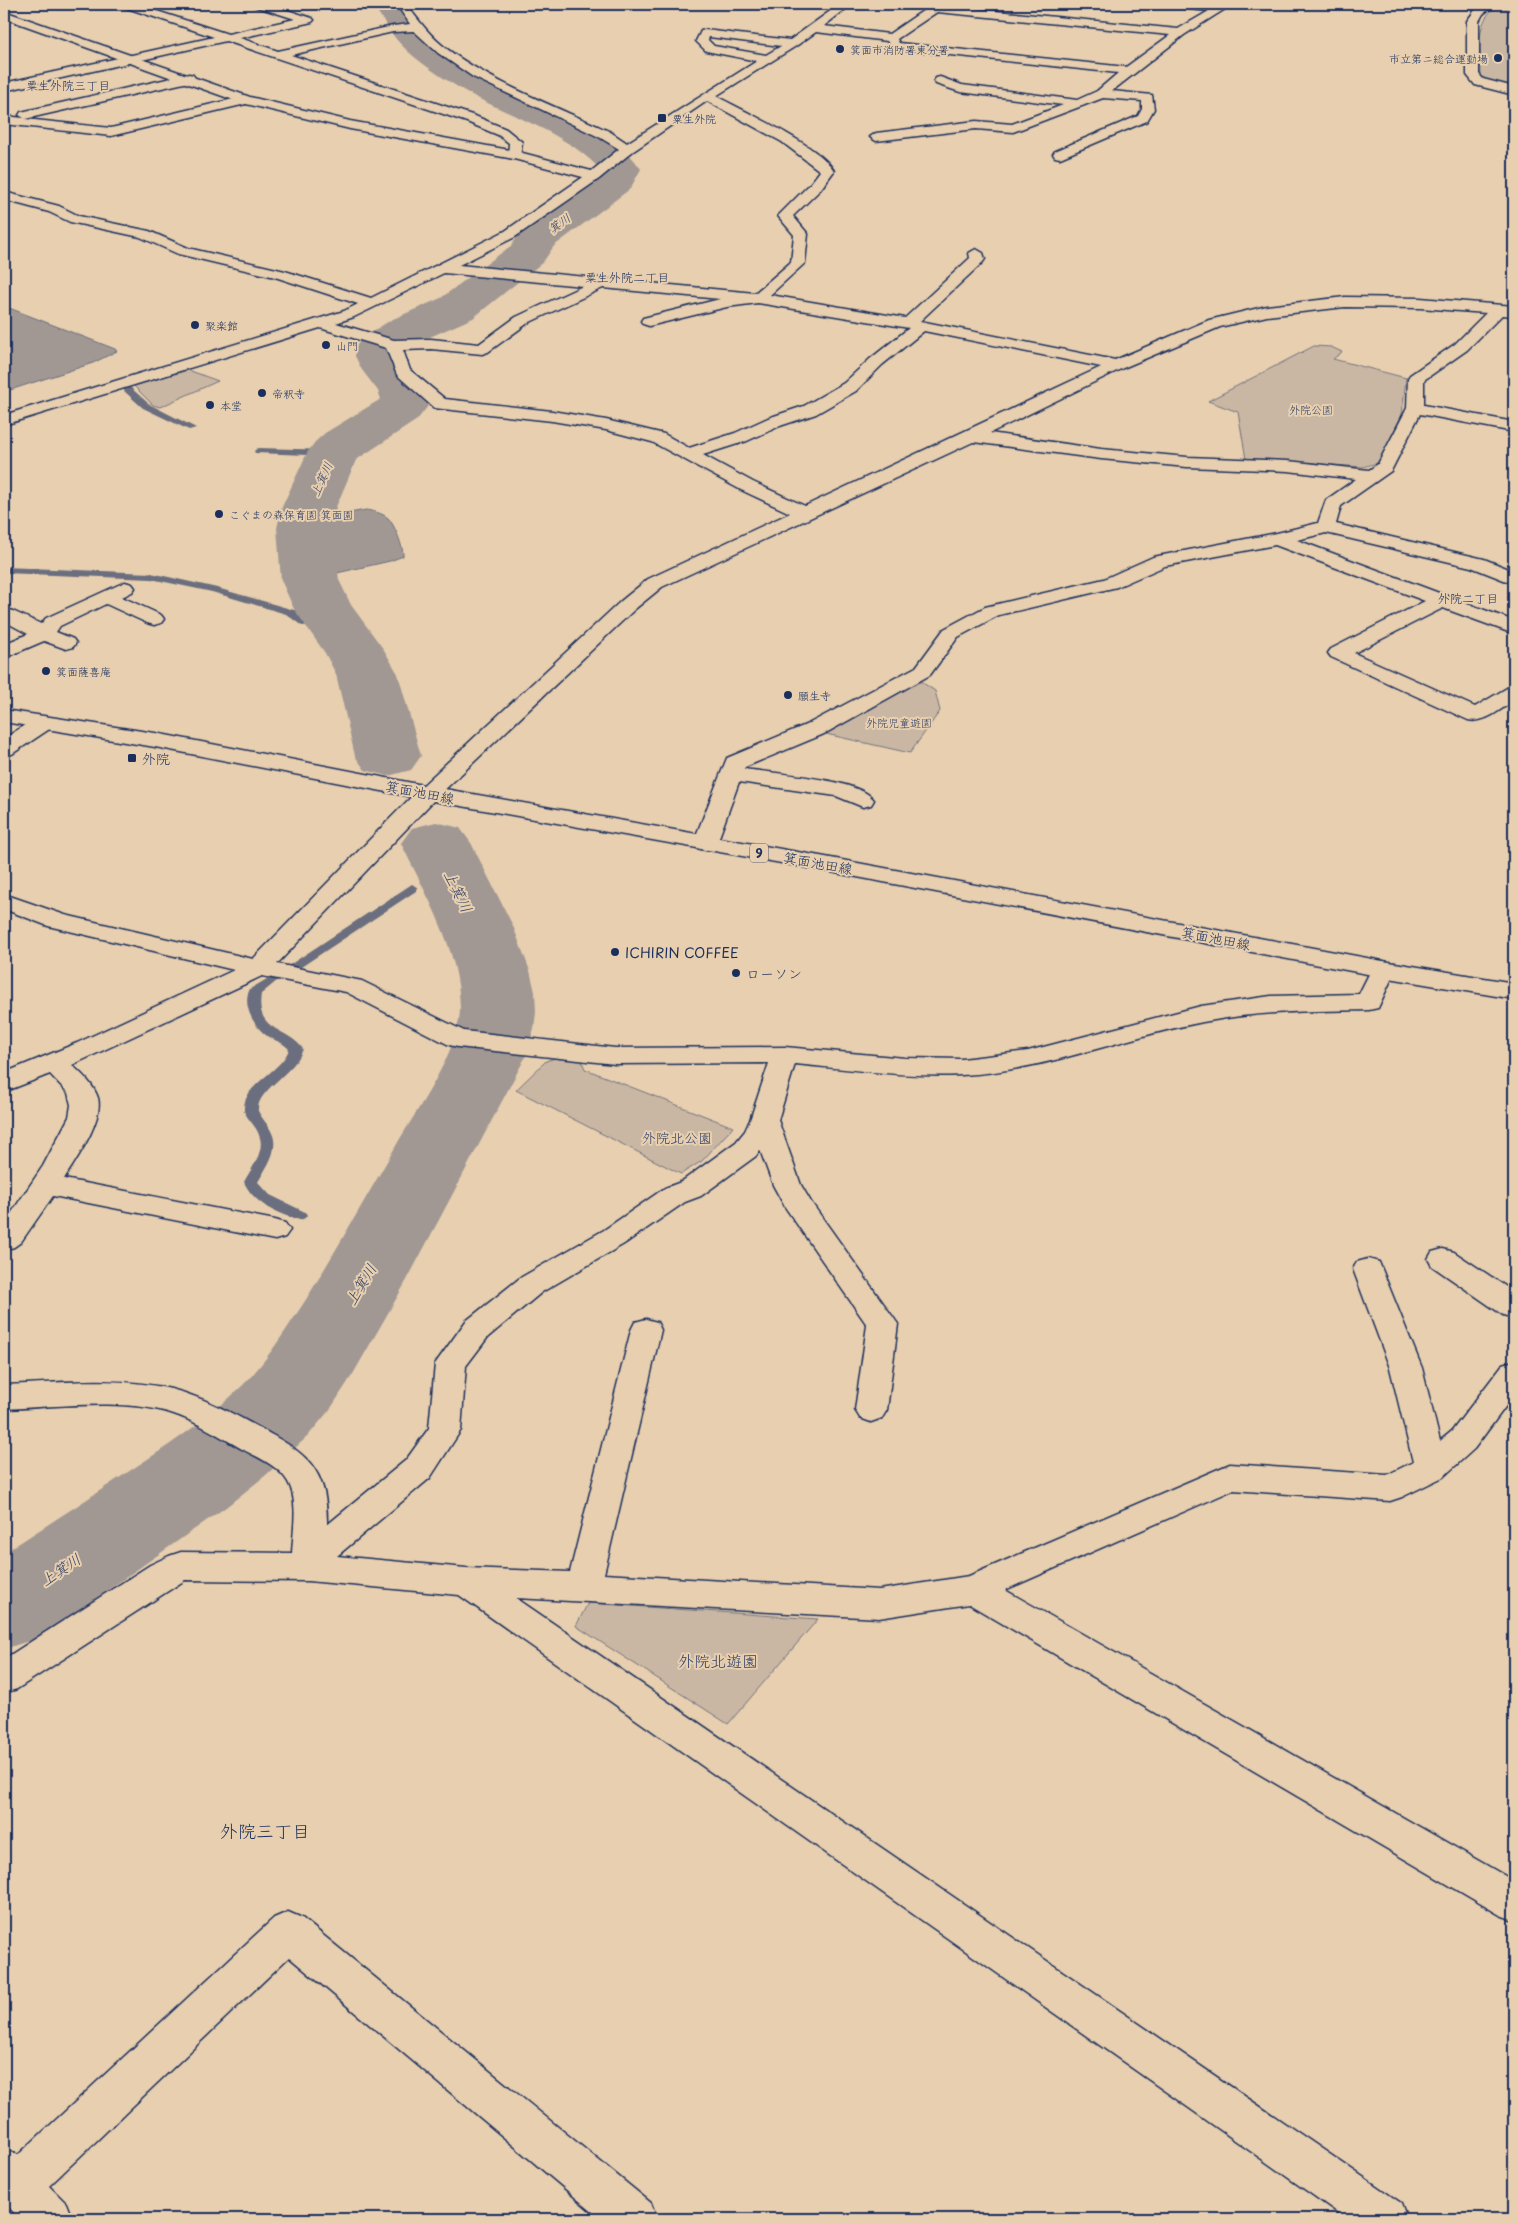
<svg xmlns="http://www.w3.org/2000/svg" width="1518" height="2223" viewBox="0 0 1518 2223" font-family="'Playpen Sans','Klee One',sans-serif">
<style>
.green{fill:#cab7a3;stroke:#727380}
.water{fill:#a19894;stroke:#6b6e7e}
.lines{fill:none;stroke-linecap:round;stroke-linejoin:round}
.stream{fill:#6b6e7e;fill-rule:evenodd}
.river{fill:#a19894;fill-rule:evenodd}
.minor-casing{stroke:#1b2f5e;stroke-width:3}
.tertiary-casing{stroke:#1b2f5e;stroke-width:3}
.primary-casing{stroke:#1b2f5e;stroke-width:3}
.minor{fill:#e7cfaf;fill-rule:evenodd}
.tertiary{fill:#e7cfaf;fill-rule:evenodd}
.primary{fill:#e7cfaf;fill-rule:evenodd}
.poi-dot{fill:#1b2f5e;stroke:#e7cfaf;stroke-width:2}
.labels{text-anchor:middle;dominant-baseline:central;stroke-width:4;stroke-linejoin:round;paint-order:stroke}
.far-poi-label{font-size:11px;fill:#1b2f5e;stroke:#e7cfaf;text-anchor:start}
.far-park-label{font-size:11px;fill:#2c3d65;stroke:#e7cfaf}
.far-neighbourhood-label{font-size:12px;fill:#1b2f5e;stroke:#e7cfaf}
.far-water-label{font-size:12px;font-style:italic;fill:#2f3f66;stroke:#e7cfaf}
.shield{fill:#e7cfaf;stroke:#585f76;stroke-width:1}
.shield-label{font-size:12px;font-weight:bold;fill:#1b2f5e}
.poi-label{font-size:14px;fill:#1b2f5e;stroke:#e7cfaf;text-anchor:start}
.street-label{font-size:14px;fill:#1b2f5e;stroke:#e7cfaf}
.park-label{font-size:14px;fill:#2c3d65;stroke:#e7cfaf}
.water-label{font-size:15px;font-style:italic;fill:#2f3f66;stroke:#e7cfaf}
.near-park-label{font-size:16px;fill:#2c3d65;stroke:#e7cfaf}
.near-neighbourhood-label{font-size:18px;fill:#1b2f5e;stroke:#e7cfaf}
</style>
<rect width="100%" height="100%" fill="#e7cfaf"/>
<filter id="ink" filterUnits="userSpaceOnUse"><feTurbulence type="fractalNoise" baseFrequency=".02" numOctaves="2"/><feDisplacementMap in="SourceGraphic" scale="10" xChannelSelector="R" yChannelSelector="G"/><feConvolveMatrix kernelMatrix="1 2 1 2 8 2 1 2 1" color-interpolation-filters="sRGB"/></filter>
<g filter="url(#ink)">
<g class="green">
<path d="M1501,4H1514V88L1489,82L1481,76C1481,49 1473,18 1501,4Z"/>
<path d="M1314,346L1331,347L1342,352L1333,359L1406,378L1402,414L1380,462L1363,467L1246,459L1238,412L1208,401Z"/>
<path d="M188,370L218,381L160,407L153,405L134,386Z"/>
<path d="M920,681L935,691L940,711L910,753L826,734Z"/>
<path d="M558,1057H580L585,1069L733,1127L702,1161L681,1174L516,1090L546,1061Z"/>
<path d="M588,1603L818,1619L728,1724L576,1626Z"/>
</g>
<g class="water">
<path d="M4,306L115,349L117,351L93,363L4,392Z"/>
<path d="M366,510C373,511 382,513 388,518C394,523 404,549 403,556L390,561L337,573C325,556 326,537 327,517Z"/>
</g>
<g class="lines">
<g class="stream">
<path d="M124,387H130L149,404L196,428L189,430L143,408L124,391Z"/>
<path d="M258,448L333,450L337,453L333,456L255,453L254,451Z"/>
<path d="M326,544L329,545V549L306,551L301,548L306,545Z"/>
<path d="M330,557L335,560L333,562L308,566L303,563L308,560Z"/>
<path d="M4,567L151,573L217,588L294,610L300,613L305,620L331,617L336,620L331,623L302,626L286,614L212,592L151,579L4,573Z"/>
<path d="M447,862L453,866C448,872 438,879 430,877L428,874L430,871Z"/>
<path d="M412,884L418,888L416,891L298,969H290L288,966Z"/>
<path d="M272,976L278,980L261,994C255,1033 288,1027 303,1049C295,1073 256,1090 258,1111C262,1119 268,1124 271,1131C281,1149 266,1167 258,1182L270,1195L305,1212L307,1215L305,1218L300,1220C278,1214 254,1204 244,1182C251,1169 266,1151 259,1135C256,1126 248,1120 244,1111C242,1084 281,1073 289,1049C284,1043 276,1041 269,1037C255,1029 241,1005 250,989Z"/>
</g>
<g class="river">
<path d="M372,4H404C427,34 455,56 487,75C539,104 605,117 641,169L630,189L554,246L543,262L473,318L423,340L403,353C405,371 427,382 431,402L417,420L356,460L336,507L333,528L339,580L351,605L384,650L398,674L421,756L411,770L388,776L365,770L355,756L336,674L325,653L294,609L281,580L277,528L282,507L307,453L315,442L325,433L381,399L378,391L362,370L355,356V348L362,338L391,320L441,298L512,245L522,229L599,175L601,170C563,130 509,117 463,90C441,77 412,58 396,39C388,28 380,15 372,4Z"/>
<path d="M436,822L460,828L471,843L513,926L530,971L535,992L536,1012L534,1028L527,1054L407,1280L353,1374L331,1408L308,1436L266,1475L226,1507L41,1637L4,1649V1553C43,1528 83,1502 122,1476C163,1449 207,1421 242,1386C268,1360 287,1328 307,1298C338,1247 367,1196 397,1144C418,1108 459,1051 460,1009C460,950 426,895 401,843L412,828Z"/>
</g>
<defs>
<g id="minor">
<path d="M120,4H135L228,34L295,19L254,6L253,4H268L312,18L314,20L312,22L240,38L278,51L393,26L410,24L396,4H406C418,20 431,37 447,49C494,84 555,106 609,131L627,143L757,61L706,51L696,41L701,31L705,30L790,40L840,4H852L824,26L889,34L930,6L946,4L945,6L1178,29L1209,11L1170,7L1165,4L1218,6L1233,4L1184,35L1112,91L1152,95L1154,109L1147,121L1060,158L1055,157L1053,154L1055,151L1138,116L1142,109V101L1103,98L1013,132L976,129L876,141L870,137L876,133L976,121L1012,124L1063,105L960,92L936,84L934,81L936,78L940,77L962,85L1077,100L1097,91L1118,73L895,49L891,48L887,41L816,32L796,46L716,96C742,110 822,147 834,171L820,190L793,216L808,234L805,263L770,295L905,318L970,258L969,253L976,249L983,253L985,259L983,262L920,321L1115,360L1209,320L1267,306L1345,297L1420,298L1514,306V316L1502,315L1467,350L1424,380V405L1514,422V432L1420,414L1391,471L1341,506L1336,524L1484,559L1514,571V584L1471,567L1326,533L1297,540L1514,621V634L1443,608L1354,653L1475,707L1507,688L1514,686V701C1500,709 1485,724 1468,720L1331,657L1328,653L1331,649L1425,601L1275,545L1165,566L1117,587L999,615L958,637L930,675L824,734L745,767L744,769C771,773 860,779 874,800L871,805L863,807L836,796L739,782L717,843L713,848L705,850L697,848L693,843L727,758L808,724L916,667L944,629L985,607L1104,579L1153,557L1277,533L1318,523L1326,500L1356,479L1288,471L1187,467L1101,459L973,442L662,587L635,609L436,798L277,964L362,981L464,1031L615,1048L785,1047L905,1058L962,1059L1028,1051L1201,1006L1271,996L1359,994L1374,964L1383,961L1392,964L1396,969L1378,1008L1369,1010C1313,1011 1258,1011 1203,1022C1122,1037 1045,1071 962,1075C907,1078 850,1069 795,1064L778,1120L801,1185L811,1202L898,1324L887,1410L882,1418L871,1422L860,1418L855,1410L867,1325L785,1207L773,1185L760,1150L756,1156L701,1196L685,1202L624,1244L542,1292L488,1337L466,1366L461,1430L430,1478L337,1556L466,1568L570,1572L631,1330L635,1322L646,1319L657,1322L661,1330L604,1574L879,1590L969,1576L1230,1464L1387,1475L1413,1462L1390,1368L1353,1269L1357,1262L1368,1259L1379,1262L1422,1368L1440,1441L1452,1431L1503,1364L1514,1361V1395L1474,1449L1443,1477L1402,1497L1390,1501L1233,1490L1005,1590L1514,1881V1920L1500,1915L969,1604L879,1618L516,1598L1401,2203L1407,2219H1347L459,1595L308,1581L185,1580L17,1689L4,1693V1659L150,1565L169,1556L181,1552L292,1553C293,1532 299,1501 288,1482C279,1466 257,1457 242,1449C219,1436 196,1421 171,1413C123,1398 54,1407 4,1409V1385C58,1383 118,1376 171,1389C202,1397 230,1412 258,1427C305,1453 328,1466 327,1525L406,1460L429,1428L435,1364L466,1321L520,1278L604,1230L665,1188L681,1182L736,1142L745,1131L750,1120L769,1063L615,1064L458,1047L449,1045L346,992L262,976L72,1065C82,1074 94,1085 98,1098C104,1120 75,1161 64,1179L275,1220L285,1223L290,1230L285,1237L275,1240L53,1196L21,1242L14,1247L4,1250V1224L43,1166L69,1117L71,1105L68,1093L50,1074L4,1092V1073L77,1043L234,970L48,926L4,909V894L65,915L253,959L420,788L621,601L648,579L790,513L741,490L652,442L606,430L552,421L434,408L397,375L386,348L320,328L4,425V415L344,311L358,304L275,277L178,254L140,237L70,222L49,212L4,200V192L59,206L79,216L149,231L188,248L285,271L371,298L505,231L589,173L619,149L599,137L473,77L438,53L414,31L393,32L291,55L475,116L506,129L522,142L520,158H510L508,155L509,143L498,135L467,122L226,41L4,91V83L214,37L121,6ZM937,12L1170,35L1126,67L899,43L897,39ZM709,37L781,46L766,55L714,46L708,40ZM707,101L782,142L820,171L810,184L778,216L794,235L791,262L755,293L459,265L515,237L599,179L632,152ZM444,273L583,286L516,317L479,344L431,339L394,340L336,323L354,317ZM603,288L720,299L643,318L641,321L643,324L649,326L727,307L758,303L909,328L870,359L844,383L804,406L768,418L735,433L689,448L664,434L606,420L552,411L445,399L410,370L403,350L431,349L482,354L488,352L528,323ZM1345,307L1420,308L1486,313L1455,344L1410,375L1408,378L1407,408L1378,464L1369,470L1288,461L1187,457L1101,449L990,433L1123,368L1220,327L1267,316ZM924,331L1101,367L805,506L753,482L703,455L747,441L780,426L816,414L856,391L882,365Z"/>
<path d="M1484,4H1496L1483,14L1479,21V74L1483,79L1514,87V95L1475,85L1467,75V21L1475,10Z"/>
<path d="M189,74L193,75L195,78L193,81L25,119L111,128L246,96L252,100L250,103L111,136L4,124V116L24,118L19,115L21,112Z"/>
<path d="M125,582L132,584L135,588L132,592L122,597L161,615L164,619L161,623L154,625L147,623L106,604L60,626L56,632L73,639L76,643L73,647L66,649L44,641L4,658V644L28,634L4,621V607L41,624L46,618Z"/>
<path d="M43,717L51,718L54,723L51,728L12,754L4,756V739L35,718Z"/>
<path d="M1443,1249L1454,1252L1514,1292V1318L1503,1315L1432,1266L1428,1259L1432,1252Z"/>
<path d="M288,1912L302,1918L651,2203L657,2219H601L289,1957L49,2186L66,2203L72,2219H20L4,2202V2149L18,2155L274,1918Z"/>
</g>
<path id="tertiary" d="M4,11L250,97L350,121L515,151L599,173L601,176L594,180L514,159L350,129L242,103L4,18Z"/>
<path id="primary" d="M4,710L155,733L428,786L820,856L1383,961L1514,983V999L1383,977L820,870L428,800L155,747L4,722Z"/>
</defs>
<use href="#minor" class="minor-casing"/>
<use href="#tertiary" class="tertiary-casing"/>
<use href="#primary" class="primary-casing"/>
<use href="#minor" class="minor"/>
<use href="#tertiary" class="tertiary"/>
<use href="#primary" class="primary"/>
</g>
</g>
<g class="poi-dot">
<circle cx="840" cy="49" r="5"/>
<circle cx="1498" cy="58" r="5"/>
<rect x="657" y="113" width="10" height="10" rx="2.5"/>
<circle cx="195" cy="325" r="5"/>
<circle cx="326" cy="345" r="5"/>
<circle cx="262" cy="393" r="5"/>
<circle cx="210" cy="405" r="5"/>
<circle cx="219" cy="514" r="5"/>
<circle cx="46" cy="671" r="5"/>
<circle cx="788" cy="695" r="5"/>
<rect x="127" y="753" width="10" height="10" rx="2.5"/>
<circle cx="615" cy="952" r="5"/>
<circle cx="736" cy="973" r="5"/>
</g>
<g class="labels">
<g class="far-poi-label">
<text x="850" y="49">箕面市消防署東分署</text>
<text x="1488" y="58" text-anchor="end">市立第ニ総合運動場</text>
<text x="672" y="118">粟生外院</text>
<text x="205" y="325">聚楽館</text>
<text x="336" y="345">山門</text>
<text x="272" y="393">帝釈寺</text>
<text x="220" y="405">本堂</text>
<text x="229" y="514">こぐまの森保育園 箕面園</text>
<text x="56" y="671">箕面薩喜庵</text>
<text x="798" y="695">願生寺</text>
</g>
<g class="far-park-label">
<text x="1311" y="409">外院公園</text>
<text x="899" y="722">外院児童遊園</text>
</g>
<g class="far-neighbourhood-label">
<text x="68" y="85">粟生外院三丁目</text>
<text x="627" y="277">粟生外院二丁目</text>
<text x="1468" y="598">外院二丁目</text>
</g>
<g class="far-water-label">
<text transform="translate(559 223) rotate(-36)">箕川</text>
<text transform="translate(321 479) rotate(-66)">上箕川</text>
</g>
<rect class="shield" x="750" y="843.5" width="18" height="19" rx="4"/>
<g class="shield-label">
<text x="759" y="853">9</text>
</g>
<g class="poi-label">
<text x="142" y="758">外院</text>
<text x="625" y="952">ICHIRIN COFFEE</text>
<text x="746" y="973">ローソン</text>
</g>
<g class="street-label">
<text transform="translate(420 792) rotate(11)">箕面池田線</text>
<text transform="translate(818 863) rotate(10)">箕面池田線</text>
<text transform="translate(1216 938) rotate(11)">箕面池田線</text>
</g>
<g class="park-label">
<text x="677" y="1137">外院北公園</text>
</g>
<g class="water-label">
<text transform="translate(459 891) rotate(64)">上箕川</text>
<text transform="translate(360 1284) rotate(-59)">上箕川</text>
<text transform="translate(60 1569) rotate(-34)">上箕川</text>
</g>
<g class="near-park-label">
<text x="718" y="1660">外院北遊園</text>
</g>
<g class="near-neighbourhood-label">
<text x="265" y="1830">外院三丁目</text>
</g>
</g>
<rect width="1518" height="2223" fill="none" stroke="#e7cfaf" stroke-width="20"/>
<rect x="10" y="10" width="1498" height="2203" fill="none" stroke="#1b2f5e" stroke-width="2" filter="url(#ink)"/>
</svg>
